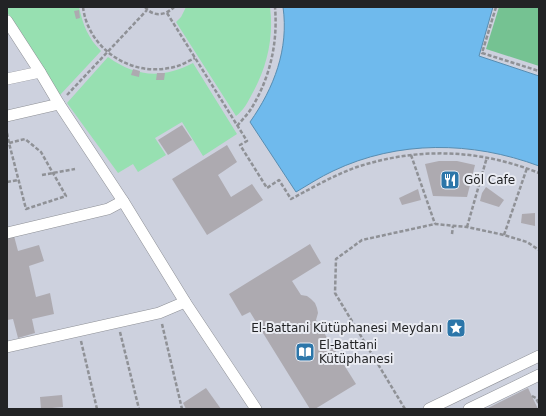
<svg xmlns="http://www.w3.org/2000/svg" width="546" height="416" viewBox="0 0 546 416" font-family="'DejaVu Sans',sans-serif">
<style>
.built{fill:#cdd1de}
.green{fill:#97e0b1}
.forest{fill:#75c292}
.water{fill:#6fbaed;stroke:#588db1}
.building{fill:#adaab0}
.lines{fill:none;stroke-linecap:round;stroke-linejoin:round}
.street-casing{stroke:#8e9096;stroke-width:12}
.path{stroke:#8f9196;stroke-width:2.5;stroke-dasharray:4 2;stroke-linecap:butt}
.street{stroke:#fff;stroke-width:11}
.labels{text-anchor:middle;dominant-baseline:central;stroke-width:4;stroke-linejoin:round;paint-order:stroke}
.poi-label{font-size:12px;fill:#222325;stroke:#e9ebf2;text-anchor:start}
</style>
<rect width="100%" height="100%" fill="#dcdee5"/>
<rect class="built" x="7" y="7" width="532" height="402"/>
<g class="green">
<path d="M7,7H79C83,25 88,38 101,51L60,95L7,12Z"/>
<path d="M186,7H270C274,37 267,68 252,94C248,102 243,111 236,116L176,22L181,17Z"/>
<path d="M108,57C136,77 162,79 193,63L237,134L203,156L182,122L155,138L166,155L138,172L133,164L118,173L67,103Z"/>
</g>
<path class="forest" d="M499,7H539V66L486,49Z"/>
<path class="water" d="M283,7H493L479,56L539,76V166C472,141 398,140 333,171C320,177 308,185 296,192L250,122C274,88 289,49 283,7Z"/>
<g class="building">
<path d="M79,10L80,18L76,19L74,11Z"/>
<path d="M133,69L140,71L139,77L131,75Z"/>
<path d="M157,73H165L164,80H156Z"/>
<path d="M182,125L192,140L168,155L158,140Z"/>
<path d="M227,145L237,162L218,175L231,197L252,184L263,200L207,235L172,179Z"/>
<path d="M439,161H457L475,165L467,197L433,196L425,164Z"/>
<path d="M486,187L504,200L499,207L480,201L482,193Z"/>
<path d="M418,189L421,200L402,205L399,198Z"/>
<path d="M535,213V226L521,223L522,214Z"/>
<path d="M14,236L18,251L39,245L44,261L29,266L36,297L50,293L54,314L32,319L35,333L18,338L13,319L7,320V237Z"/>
<path d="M310,244L321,263L292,281L301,295L307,296L311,299L315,303L317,308L318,313L316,320L356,384L315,409H310L250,312L242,316L229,294Z"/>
<path d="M206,388L221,409H186L183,403Z"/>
<path d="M528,388L538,409H486Z"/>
<path d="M62,395L63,407L41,409L40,397Z"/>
</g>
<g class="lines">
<defs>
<g id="street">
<path d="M7,21L40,72L59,104L123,201L185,302L256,409"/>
<path d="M7,79L40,72"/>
<path d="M7,116L59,104"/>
<path d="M7,233L108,209L123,201"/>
<path d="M7,347L159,313L185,302"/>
<path d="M429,409L539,356"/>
<path d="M469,409L539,375"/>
</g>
</defs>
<use href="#street" class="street-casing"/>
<g class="path">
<path d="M83,7C88,48 129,76 169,68C178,67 187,62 195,58"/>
<path d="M145,7C153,17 165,16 174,7"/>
<path d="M496,7L482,53L539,71"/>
<path d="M167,13L247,141L240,145L267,188L279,180L291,199C312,188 334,175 357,167C418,147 479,149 539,173"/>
<path d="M67,95L147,10"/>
<path d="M237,126C242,120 247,115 251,109C270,78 278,43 275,7"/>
<path d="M7,133L9,143L26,209L66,196L41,152L25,139L9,143"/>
<path d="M411,155L435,224"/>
<path d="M42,175L75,169"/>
<path d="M7,182L18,180"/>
<path d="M467,227L487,157"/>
<path d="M452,234L453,226"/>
<path d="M504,235L527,168"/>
<path d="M162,324L182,409"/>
<path d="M120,332L139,409"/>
<path d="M81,341L97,409"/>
<path d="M532,396L536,398L539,404"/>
<path d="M405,409L335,293L336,259L362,240L435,224L467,227L504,235L527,242L539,250"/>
</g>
<use href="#street" class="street"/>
</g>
<defs>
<symbol id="restaurant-square" viewBox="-11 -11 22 22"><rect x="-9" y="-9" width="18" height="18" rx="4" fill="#2c76a9" stroke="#e9ebf2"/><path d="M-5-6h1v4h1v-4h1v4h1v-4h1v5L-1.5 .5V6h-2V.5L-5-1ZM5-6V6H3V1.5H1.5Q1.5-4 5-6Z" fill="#fff"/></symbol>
<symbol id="sight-square" viewBox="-11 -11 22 22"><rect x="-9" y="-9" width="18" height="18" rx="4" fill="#2c76a9" stroke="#e9ebf2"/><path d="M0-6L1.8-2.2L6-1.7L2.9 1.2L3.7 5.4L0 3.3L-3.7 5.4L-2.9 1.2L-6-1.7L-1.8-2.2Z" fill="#fff"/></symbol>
<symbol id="library-square" viewBox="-11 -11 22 22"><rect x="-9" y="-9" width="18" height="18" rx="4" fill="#2c76a9" stroke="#e9ebf2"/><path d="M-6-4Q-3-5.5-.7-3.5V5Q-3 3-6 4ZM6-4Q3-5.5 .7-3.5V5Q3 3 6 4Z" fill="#fff"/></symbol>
</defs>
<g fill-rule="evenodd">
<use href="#restaurant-square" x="439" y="169" width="22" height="22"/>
<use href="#sight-square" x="445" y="317" width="22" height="22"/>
<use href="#library-square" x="294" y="341" width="22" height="22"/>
</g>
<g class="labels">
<g class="poi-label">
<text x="464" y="180">Göl Cafe</text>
<text x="442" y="328" text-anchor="end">El-Battani Kütüphanesi Meydanı</text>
<text x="319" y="345">El-Battani<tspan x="319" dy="14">Kütüphanesi</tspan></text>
</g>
</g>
<rect width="546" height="416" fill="none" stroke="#222325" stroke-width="16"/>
</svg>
